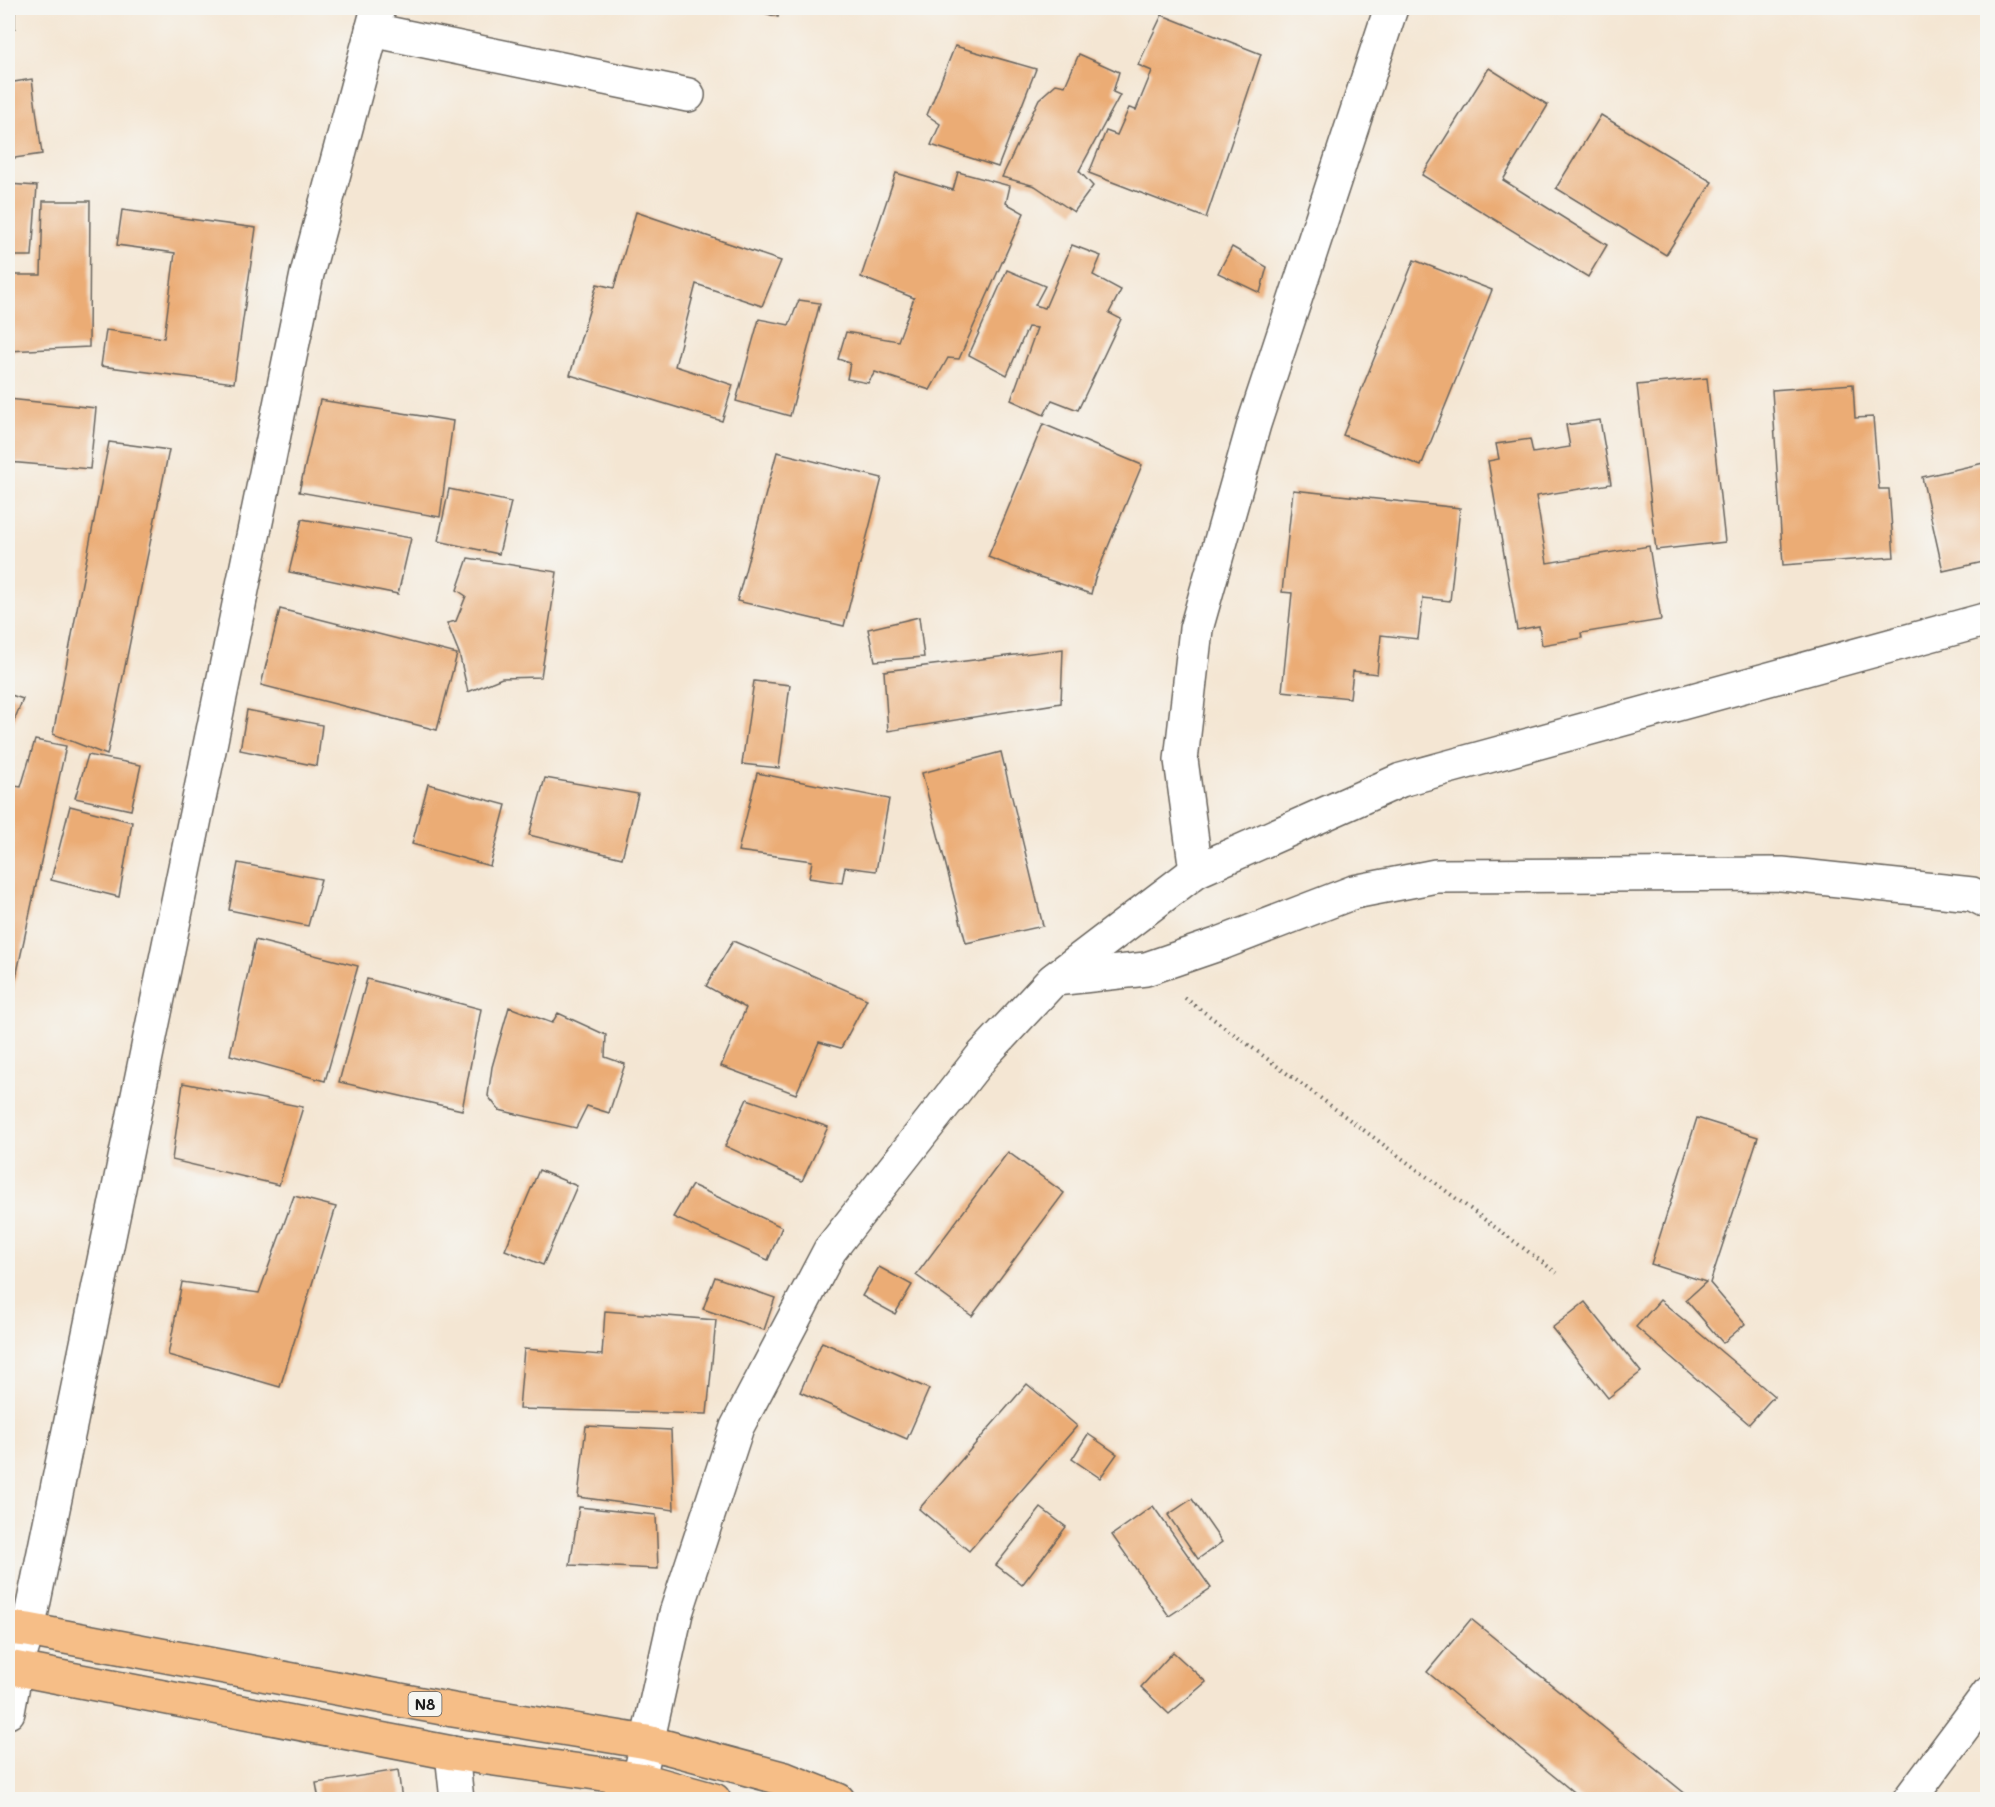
<svg xmlns="http://www.w3.org/2000/svg" width="1995" height="1807" viewBox="0 0 1995 1807" font-family="Mali,sans-serif">
<style>
.building{fill:#ebac74}
.lines{fill:none;stroke-linecap:round;stroke-linejoin:round}
.minor-casing{stroke:#68635c;stroke-width:36}
.highway-casing{stroke:#68635c;stroke-width:36}
.path{stroke:#68635c;stroke-width:4;stroke-dasharray:1.5 4.5;stroke-linecap:butt}
.minor{stroke:#fff;stroke-width:33}
.highway{stroke:#f6be87;stroke-width:33}
.labels{text-anchor:middle;dominant-baseline:central;stroke-width:5;stroke-linejoin:round;paint-order:stroke}
.shield{fill:#f6f6f2;stroke:#5d5d5c;stroke-width:1.5}
.shield-label{font-size:15px;font-weight:bold;fill:#1c1c1c}
</style>
<rect width="100%" height="100%" fill="#f6f6f2"/>
<filter id="ink" filterUnits="userSpaceOnUse"><feTurbulence type="fractalNoise" baseFrequency=".0167" numOctaves="2"/><feDisplacementMap in="SourceGraphic" scale="12" xChannelSelector="R" yChannelSelector="G"/><feConvolveMatrix kernelMatrix="1 2 1 2 8 2 1 2 1" color-interpolation-filters="sRGB"/></filter>
<filter id="wash" filterUnits="userSpaceOnUse"><feTurbulence type="fractalNoise" baseFrequency=".008" numOctaves="4" result="noise"/><feDisplacementMap in="SourceGraphic" scale="24" xChannelSelector="R" yChannelSelector="G"/><feGaussianBlur stdDeviation="1.35" result="paint"/><feColorMatrix in="noise" values="0 0 0 0 0 0 0 0 0 0 0 0 0 0 0 0 0 1.4 0 .05"/><feComposite in="paint" operator="in"/></filter>
<g filter="url(#wash)">
<rect width="100%" height="100%" fill="#f4e6d3"/>
<g id="blocks">
<g class="building">
<rect x="8" y="8" width="7" height="20"/>
<path d="M748,8H780L778,17Z"/>
<path d="M1162,15L1261,54L1206,218L1089,173L1106,131L1117,135L1129,108L1136,110L1152,71L1138,65Z"/>
<path d="M955,46L1036,69L998,167L931,145L940,124L927,115Z"/>
<path d="M1079,54L1119,72L1113,92L1120,95L1079,171L1093,186L1074,212L1035,186L1002,177L1039,99L1056,84L1065,86Z"/>
<path d="M1489,68L1548,105L1503,180L1607,245L1588,277L1422,175Z"/>
<path d="M32,79L42,154L8,159V83Z"/>
<path d="M1601,115L1712,182L1666,255L1556,188Z"/>
<path d="M958,172L1010,186L1006,203L1024,213L959,359L948,358L930,390L875,372L868,383L847,379L850,363L838,359L846,332L898,341L914,298L861,277L896,173L953,190Z"/>
<path d="M8,184L37,186L32,256H8Z"/>
<path d="M43,201H90L89,347L8,351V275H41Z"/>
<path d="M122,210L256,228L234,383L101,366L106,330L164,338L175,253L117,245Z"/>
<path d="M636,212L781,261L762,306L696,284L675,366L733,385L722,421L570,375L597,284L614,288Z"/>
<path d="M1072,245L1101,256L1093,275L1121,290L1109,313L1121,319L1078,410L1052,400L1044,415L1011,400L1037,328L1028,327L1007,375L969,355L1007,270L1045,286L1035,305L1045,308Z"/>
<path d="M1232,247L1267,267L1260,293L1218,273Z"/>
<path d="M1414,260L1492,290L1421,466L1343,435Z"/>
<path d="M799,300L820,303L790,416L736,401L759,319L789,325Z"/>
<path d="M1707,378L1725,542L1656,550L1637,385Z"/>
<path d="M1853,384L1855,418L1873,417L1879,489H1889L1894,557L1783,565L1772,390Z"/>
<path d="M8,399L96,408L90,469L8,462Z"/>
<path d="M320,400L453,421L440,517L299,492Z"/>
<path d="M1600,420L1611,484L1536,496L1547,563L1649,546L1661,620L1581,633L1582,638L1542,645L1539,626L1517,630L1488,461L1499,459L1496,444L1530,439L1533,453L1570,447L1566,425Z"/>
<path d="M1043,424L1142,465L1095,578L1091,594L1034,575L988,557Z"/>
<path d="M109,442L169,450L107,755L53,734Z"/>
<path d="M777,452L882,478L844,626L737,601Z"/>
<path d="M1988,462V561L1943,571L1922,477Z"/>
<path d="M449,489L511,502L499,554L438,541Z"/>
<path d="M1293,490L1460,508L1450,601L1423,598L1418,639L1381,635L1377,674L1353,671L1350,698L1282,691L1292,593L1282,592Z"/>
<path d="M302,519L411,538L398,594L289,572Z"/>
<path d="M468,558L557,572L541,677L502,678L468,692L459,653L447,623L456,621L466,596L457,590Z"/>
<path d="M280,609L457,654L437,730L261,685Z"/>
<path d="M919,617L924,657L875,661L868,629Z"/>
<path d="M1063,649L1061,703L888,731L884,671Z"/>
<path d="M754,681L790,685L779,768L742,764Z"/>
<path d="M8,694L23,699L8,735Z"/>
<path d="M247,710L322,725L317,766L240,750Z"/>
<path d="M35,740L66,746L8,1014V785L21,787Z"/>
<path d="M1001,752L1043,926L966,943L922,773Z"/>
<path d="M88,755L141,765L131,810L75,798Z"/>
<path d="M757,773L889,799L876,871L845,867L842,883L809,878L812,861L738,851Z"/>
<path d="M545,778L638,794L622,858L529,835Z"/>
<path d="M428,784L506,805L490,866L412,844Z"/>
<path d="M70,806L132,822L119,897L51,880Z"/>
<path d="M238,863L321,879L308,926L229,910Z"/>
<path d="M255,940L358,966L325,1081L230,1055Z"/>
<path d="M733,941L867,999L841,1048L819,1042L796,1094L721,1066L746,1008L706,986Z"/>
<path d="M367,979L481,1009L462,1110L339,1082Z"/>
<path d="M509,1007L552,1023L558,1013L606,1035L605,1057L625,1064L609,1113L587,1106L576,1128L499,1110L488,1096L492,1067Z"/>
<path d="M183,1083L303,1107L279,1185L172,1160Z"/>
<path d="M747,1099L828,1127L802,1181L725,1146Z"/>
<path d="M1697,1118L1758,1137L1710,1283L1745,1324L1723,1343L1686,1300L1706,1282L1651,1264Z"/>
<path d="M1008,1152L1064,1193L972,1316L916,1275Z"/>
<path d="M539,1170L577,1186L543,1265L505,1250Z"/>
<path d="M692,1185L782,1227L768,1260L673,1217Z"/>
<path d="M294,1196L336,1207L280,1387L168,1355L182,1282L259,1293Z"/>
<path d="M879,1267L912,1285L895,1314L862,1296Z"/>
<path d="M715,1277L775,1298L764,1330L703,1309Z"/>
<path d="M1660,1300L1774,1396L1749,1424L1636,1327Z"/>
<path d="M1585,1302L1641,1372L1608,1398L1552,1328Z"/>
<path d="M605,1311L716,1320L707,1414L519,1409L524,1349L602,1355Z"/>
<path d="M822,1342L929,1389L907,1439L800,1392Z"/>
<path d="M1027,1384L1077,1426L969,1551L919,1509Z"/>
<path d="M586,1426L671,1430L674,1510L578,1497Z"/>
<path d="M1088,1434L1117,1454L1100,1478L1072,1459Z"/>
<path d="M1192,1499L1222,1542L1198,1559L1168,1515Z"/>
<path d="M1153,1506L1211,1588L1169,1616L1112,1535Z"/>
<path d="M579,1507L656,1515L658,1569L570,1565Z"/>
<path d="M1041,1508L1066,1527L1022,1585L996,1565Z"/>
<path d="M1471,1619L1693,1800H1583L1427,1672Z"/>
<path d="M1173,1652L1206,1682L1169,1714L1141,1687Z"/>
<path d="M398,1770L402,1800H319L316,1783Z"/>
</g>
</g>
</g>
<g filter="url(#ink)">
<use href="#blocks" fill-opacity="0" stroke="#68635c" stroke-width="1.5"/>
<g class="lines">
<defs>
<g id="minor">
<path d="M372,30L688,95"/>
<path d="M1196,871L1181,760L1196,629L1254,424L1391,8"/>
<path d="M1055,979L1146,969L1219,944L1354,892L1436,876L1782,874L1972,894L1988,902"/>
<path d="M8,1712L16,1668L28,1630L307,274L378,8"/>
<path d="M452,1753L457,1800"/>
<path d="M639,1779L676,1613L737,1427L830,1250L983,1055L1053,980L1196,871L1401,780L1988,619"/>
<path d="M1909,1800L1988,1694"/>
</g>
<g id="highway">
<path d="M8,1628L28,1630L453,1710L647,1742L785,1779L838,1800"/>
<path d="M8,1667L452,1753L639,1779L714,1800"/>
</g>
</defs>
<use href="#minor" class="minor-casing"/>
<use href="#highway" class="highway-casing"/>
<path class="path" d="M1185,998L1557,1273"/>
<use href="#minor" class="minor"/>
<use href="#highway" class="highway"/>
</g>
</g>
<g class="labels">
<rect class="shield" x="408.5" y="1692" width="33" height="24" rx="4.5"/>
<g class="shield-label">
<text x="425" y="1704">N8</text>
</g>
</g>
<rect width="1995" height="1807" fill="none" stroke="#f6f6f2" stroke-width="30"/>
</svg>
